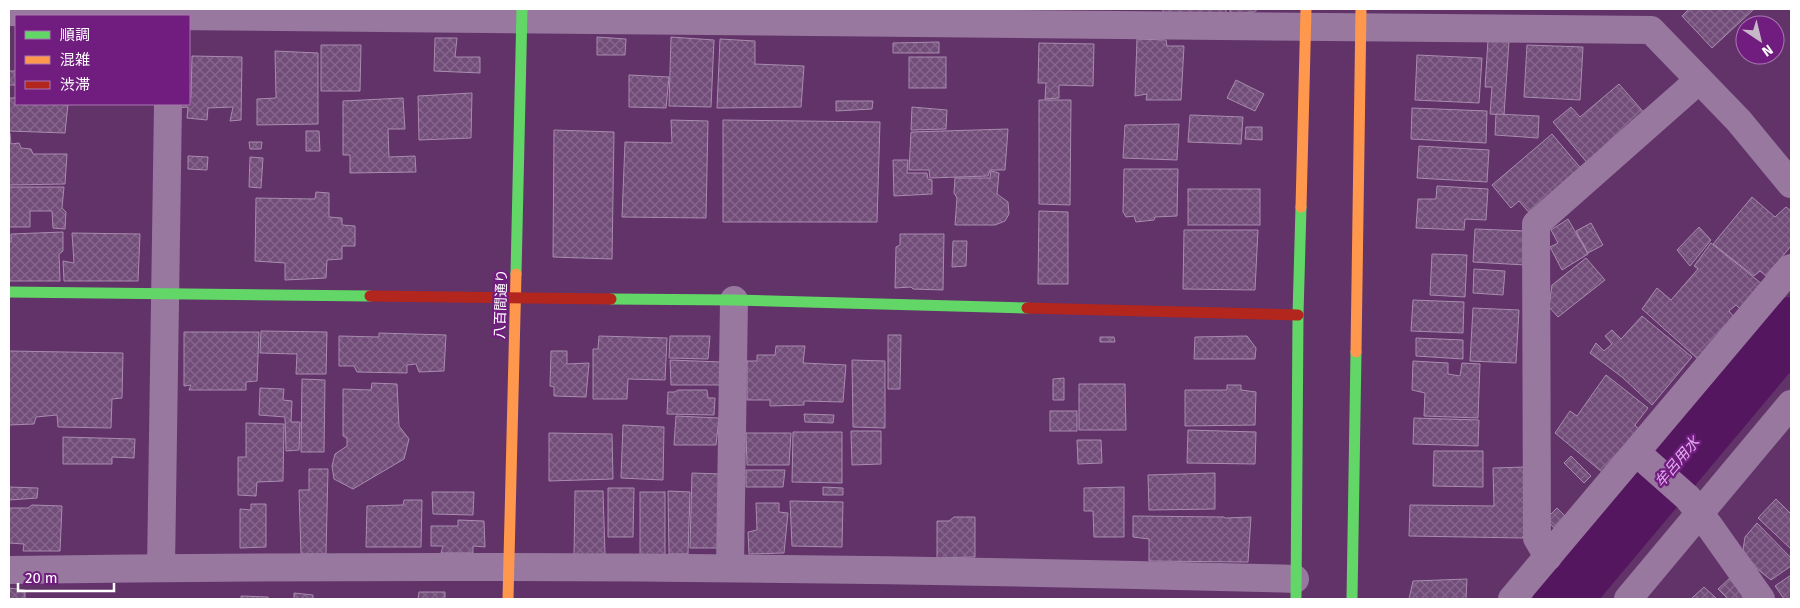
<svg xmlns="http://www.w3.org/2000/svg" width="1800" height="608" viewBox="0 0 1800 608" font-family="'Fira Sans','Noto Sans JP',sans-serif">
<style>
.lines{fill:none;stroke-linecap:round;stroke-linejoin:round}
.river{stroke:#54165e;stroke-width:58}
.building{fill:url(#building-cross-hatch);stroke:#a88cae}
.street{stroke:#98789f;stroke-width:28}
.fast{stroke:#63d668;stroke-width:11}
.slow{stroke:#ff974d;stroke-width:11}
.jam{stroke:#b3261e;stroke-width:11}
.labels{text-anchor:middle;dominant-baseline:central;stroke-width:4.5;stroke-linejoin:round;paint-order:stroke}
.street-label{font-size:14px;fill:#fff;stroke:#701d7f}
.water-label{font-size:15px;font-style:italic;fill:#e4acf0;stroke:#701d7f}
</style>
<defs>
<pattern id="building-cross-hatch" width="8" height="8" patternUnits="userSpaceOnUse" patternTransform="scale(1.25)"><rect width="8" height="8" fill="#724d79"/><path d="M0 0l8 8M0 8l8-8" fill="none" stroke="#87688d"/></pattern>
</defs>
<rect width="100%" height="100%" fill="#613369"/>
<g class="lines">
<path class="river" d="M1562,599L1791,326"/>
</g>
<g class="building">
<rect x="1163" y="9" width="63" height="5"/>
<path d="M1230,9H1258L1254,12L1230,14Z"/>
<path d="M1689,9H1754L1712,48L1682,16Z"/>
<path d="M597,37L626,39L625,55H597Z"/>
<path d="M671,37L714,40L711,107L669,106Z"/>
<path d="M435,38H457L455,57H480V73L434,71Z"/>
<path d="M720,39L755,41V64L804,66L801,107L717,108Z"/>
<path d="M1137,39L1166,40L1167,46H1184L1181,100H1146L1147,94L1135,96Z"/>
<path d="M1488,40L1509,41L1504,115L1490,114L1492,87H1485Z"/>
<path d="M939,42V53H893V43Z"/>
<path d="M1039,43L1094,44L1093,86L1059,85V98L1045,99L1046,83H1038Z"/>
<path d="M321,45H361L360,91H321Z"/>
<path d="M1527,45L1583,47L1580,100L1524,97Z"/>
<path d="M275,51L318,53V124L257,125V99L276,98Z"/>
<path d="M1417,55L1482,58L1479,103L1415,100Z"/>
<path d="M192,56L242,57L241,120L230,121L233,107L208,108L207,120L187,118L188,107L176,108V104H189V97H191Z"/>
<rect x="909" y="57" width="37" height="31"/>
<rect x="9" y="71" width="7" height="14"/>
<path d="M629,75L669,77L666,108L629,107Z"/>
<path d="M1236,80L1264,94L1255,111L1227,98Z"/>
<path d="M1619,84L1647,116L1589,165L1553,122L1571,107L1580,117Z"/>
<path d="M16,91V104H68L65,133L9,131V98H15Z"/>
<path d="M472,93L471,138L419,140L418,96Z"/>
<path d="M403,98L405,129H388L389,157L415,156L416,172L350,173V155H343V101Z"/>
<path d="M1039,100H1071L1070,205L1039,204Z"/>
<path d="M836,101H873L872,109L836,111Z"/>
<path d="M912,107L947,110L946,129L911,130Z"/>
<path d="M1412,108L1487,111L1486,143L1411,139Z"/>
<path d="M1496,114L1539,116L1538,138L1495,135Z"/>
<path d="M1190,115L1243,117L1241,144L1188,142Z"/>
<path d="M671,120L708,121L706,218L622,217L625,142L672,143Z"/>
<path d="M723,120L880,122L877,222H723Z"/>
<path d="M1179,124L1177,160L1123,158L1125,125Z"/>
<path d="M1246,127H1262V140L1245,139Z"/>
<path d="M1008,129L1005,170H990L988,176L930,178L929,170H909L911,132Z"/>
<path d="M554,130L614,132L612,259L553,257Z"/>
<path d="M306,131H319L320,151H306Z"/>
<path d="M9,133H10L11,144L19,143L21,148L31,149L33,154H67L65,184L9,185Z"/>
<path d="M1552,134L1584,172L1532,216L1519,201L1511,208L1492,185Z"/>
<path d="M249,142H262L261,149H250Z"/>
<path d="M1419,146L1489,150L1487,182L1417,178Z"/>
<path d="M188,156L208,157L207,170L188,169Z"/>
<path d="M250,157L263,158L261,188L249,187Z"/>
<path d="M893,160H908L907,173H927L928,179L932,180V194L894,196Z"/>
<path d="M1124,169H1178L1177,216L1155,217L1154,220L1136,222L1134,216L1126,217L1123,212Z"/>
<path d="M991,171L999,173L997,194L1008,202L1009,214L1005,221L995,225H955L957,198L954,193L955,178H990Z"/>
<path d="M1437,186L1488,189L1486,220L1465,219L1464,230L1416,228L1418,199H1436Z"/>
<path d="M9,187H64L62,208L66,212L65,229L53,228L52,211H30V227H9Z"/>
<rect x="1188" y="189" width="72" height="36"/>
<path d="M316,192L329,193V217L342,218V225L355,226V246H342V259L327,260L326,278L285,280V263L255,261L256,198L315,199Z"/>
<path d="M1752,197L1775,217L1786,207L1791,211V246L1766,276L1760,271L1754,276L1713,244Z"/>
<path d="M1039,211L1068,212V284H1038Z"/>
<path d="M1568,219L1588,254L1562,270L1550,247L1558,243L1551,230Z"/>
<path d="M1591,223L1603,245L1588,253L1576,231Z"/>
<path d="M1699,227L1711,240L1690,266L1677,250Z"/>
<path d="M1475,229L1527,231L1525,265L1473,262Z"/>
<path d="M1184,230H1258L1255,290L1183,289Z"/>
<path d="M63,232V251L59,254L60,281H9V242H11V234Z"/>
<path d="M72,233L140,234L138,281H64L63,261L74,263Z"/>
<path d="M900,234H944L943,290L913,289L911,287L895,288L896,247L900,245Z"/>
<path d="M953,241H967L966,266L952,267Z"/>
<path d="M1711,243L1762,284L1740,309L1736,305L1729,311L1734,317L1699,360L1642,309L1657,288L1671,300L1698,269L1694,266Z"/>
<path d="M1432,254L1467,255L1465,297L1430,295Z"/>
<path d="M1586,258L1605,280L1558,317L1549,307L1552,285Z"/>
<path d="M1474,269L1505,271L1503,295L1473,293Z"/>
<path d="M1413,300L1464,302L1463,333L1411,331Z"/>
<path d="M1473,308L1519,310L1516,363L1470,361Z"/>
<path d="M1642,316L1692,357L1652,405L1622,377L1590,353L1596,343L1604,351L1612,344L1605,336L1612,330L1621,339Z"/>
<path d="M261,331L327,332L326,374H296L297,354L260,353Z"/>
<path d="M184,332H259L257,381L246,382V390H189L191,385L184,386Z"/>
<path d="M379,333L446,335L444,371L419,372L416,364L407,365V373L357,372L354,366H339V336L379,337Z"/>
<path d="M888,335H901L900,389H888Z"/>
<path d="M599,336L667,338L665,380L628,379L627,399H593V349H598Z"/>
<path d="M670,336H710L708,359L669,358Z"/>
<path d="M1247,336L1256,348L1255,359H1194L1195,337Z"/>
<path d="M1100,337H1114L1115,342H1100Z"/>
<path d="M1416,338L1463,340V359L1416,356Z"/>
<path d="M776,346H805L803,363L846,365L843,402L804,401V405L770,406V400H747V361H757V355H775Z"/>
<path d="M9,351L123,353L122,398L112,399L111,428L58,427L57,415L36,417L34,424L9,425Z"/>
<path d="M551,351H567V364L589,363L586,397L554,396V387L550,386Z"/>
<path d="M670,360L721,362L720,385H671Z"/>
<path d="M852,360L885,361V428L853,427Z"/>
<path d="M1413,361L1448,363V374L1460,376L1462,363L1480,364L1478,418L1424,416L1425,393L1412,390Z"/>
<path d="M1606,375L1648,408L1635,425L1640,431L1602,472L1555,433L1570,411L1577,416Z"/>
<path d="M1064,378V400H1053V379Z"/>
<path d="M302,379L325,380L324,452H301Z"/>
<path d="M372,383L397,384L399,426L409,439L404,459L353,489L334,479L332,466L335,454L347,446V438L343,436V389L371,390Z"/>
<path d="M1079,384H1125L1126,430H1079Z"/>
<path d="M1227,385H1241V390L1256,392L1255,425L1185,426V390H1227Z"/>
<path d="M260,388L284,389L283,400L292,401L291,422H300L299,450L286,451L285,417L259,415Z"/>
<path d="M678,390H707L708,398H715L714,415L667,414L668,392H675Z"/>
<rect x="1050" y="411" width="27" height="20"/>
<path d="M804,414L834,415L833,423L805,422Z"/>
<path d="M676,416L719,418L716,445H674Z"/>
<path d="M1414,418L1479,420L1478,446L1413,444Z"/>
<path d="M246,423L284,424L283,481L257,482L256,496L238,495V457H246Z"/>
<path d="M623,425L664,427L663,480L621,478Z"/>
<path d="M1188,430L1256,432L1255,464L1187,463Z"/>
<path d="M851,431H881V464L852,465Z"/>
<path d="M793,432H842V483L792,482Z"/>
<path d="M549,433L612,434L613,479L549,481Z"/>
<path d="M746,433H791L789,465H747Z"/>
<path d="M63,437L135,439L134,458L112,457V464H63Z"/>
<path d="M1077,440H1101L1102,463L1078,464Z"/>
<path d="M1434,451H1483V487L1433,486Z"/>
<path d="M1571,456L1591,476L1584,483L1564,463Z"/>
<path d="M1524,467V536H1523V538L1409,536L1410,505L1494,506L1493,468Z"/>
<path d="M309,469H328L326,554H301L299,490H309Z"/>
<path d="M746,470H785L783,487H746Z"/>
<path d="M692,473L722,474L719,548H690Z"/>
<path d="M1215,473V509L1149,510L1148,475Z"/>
<path d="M9,487L38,488L37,498L9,500Z"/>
<path d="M823,487L843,488V495H823Z"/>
<path d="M1124,487V537H1094L1093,511H1084V488Z"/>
<path d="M608,488H634L633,537H608Z"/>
<path d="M575,491H603L605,554L574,556Z"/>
<path d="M668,491L690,492L688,554H669Z"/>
<path d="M432,492H474L473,515L433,514Z"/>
<rect x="640" y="492" width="25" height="65"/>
<path d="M1776,499L1791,514V549L1758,518Z"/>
<path d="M404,500H422L421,547H366L367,506L403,505Z"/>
<path d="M790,501L843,502L842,547L792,546Z"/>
<path d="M756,503H779V512L788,513L784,553L749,554L748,532L757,530Z"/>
<path d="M251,504H266V547L240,548V509L251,510Z"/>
<path d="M32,505L62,506L60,551H23L24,544L9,543V508H28Z"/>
<path d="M1557,508L1567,518L1555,529L1546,519Z"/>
<path d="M1133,516L1224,517L1225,518L1251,517L1248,562L1149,561V539L1133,537Z"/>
<path d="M954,517H975V557L937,558V521H949Z"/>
<path d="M458,520L484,521L485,547L473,546V553H441L443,546H431V526H458Z"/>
<path d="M1757,523L1791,558V566L1771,580L1756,568L1743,550L1745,537Z"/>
<path d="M1791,575V599H1784L1775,586Z"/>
<path d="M1731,577L1746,599H1728L1718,589Z"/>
<path d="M1467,579L1466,599H1409L1413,581Z"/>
<path d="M1704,587L1717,599H1691Z"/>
<path d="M9,588L25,590V599H9Z"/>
<path d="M419,592H445V599H418Z"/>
<path d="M294,593L313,595V599H294Z"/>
<path d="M241,596L268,597V599H241Z"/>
</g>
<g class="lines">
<g class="street">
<path d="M9,12L169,16L1651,30L1739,121L1791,184"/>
<path d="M1637,453L1688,498L1710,527L1761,599"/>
<path d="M1548,557L1537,538L1536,224L1699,80"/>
<path d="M161,568L168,104"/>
<path d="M730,568L734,300"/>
<path d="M9,570C438,564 867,567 1295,579"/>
<path d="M1512,599L1791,268"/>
<path d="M1628,599L1791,404"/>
</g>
<g class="fast">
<path d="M516,274L522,9"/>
<path d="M9,292L370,296"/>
<path d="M611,299L734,300L1027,308"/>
<path d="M1296,599L1298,315L1301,207"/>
<path d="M1352,599L1356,352"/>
</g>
<g class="slow">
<path d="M1301,207L1306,9"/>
<path d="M1356,352L1361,9"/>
<path d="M508,599L516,274"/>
</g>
<g class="jam">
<path d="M370,296L611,299"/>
<path d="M1027,308L1298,315"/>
</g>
</g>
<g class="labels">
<g class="street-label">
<text transform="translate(501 304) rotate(-88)">八百間通り</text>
</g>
<g class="water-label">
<text transform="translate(1677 462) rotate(-50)">牟呂用水</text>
</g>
</g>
<rect width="1800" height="608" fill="none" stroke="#ffffff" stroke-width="20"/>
<rect x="15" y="15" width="175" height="90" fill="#701d7f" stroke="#a977b2"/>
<rect x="25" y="31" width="25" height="8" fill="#63d668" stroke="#a977b2"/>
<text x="60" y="40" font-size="15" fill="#ffffff">順調</text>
<rect x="25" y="56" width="25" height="8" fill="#ff974d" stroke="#a977b2"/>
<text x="60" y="65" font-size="15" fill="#ffffff">混雑</text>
<rect x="25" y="81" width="25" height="8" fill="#b3261e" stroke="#a977b2"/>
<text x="60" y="90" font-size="15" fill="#ffffff">渋滞</text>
<g transform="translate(1760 40) rotate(145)"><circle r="24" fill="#701d7f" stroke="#a977b2"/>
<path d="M0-4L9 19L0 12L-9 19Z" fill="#c8b8ca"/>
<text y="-8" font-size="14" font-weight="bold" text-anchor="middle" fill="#ffffff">N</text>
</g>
<path d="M18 583v8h96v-8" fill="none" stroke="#ffffff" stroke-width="2.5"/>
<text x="25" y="583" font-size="15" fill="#ffffff" stroke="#701d7f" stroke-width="4" paint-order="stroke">20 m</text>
</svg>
